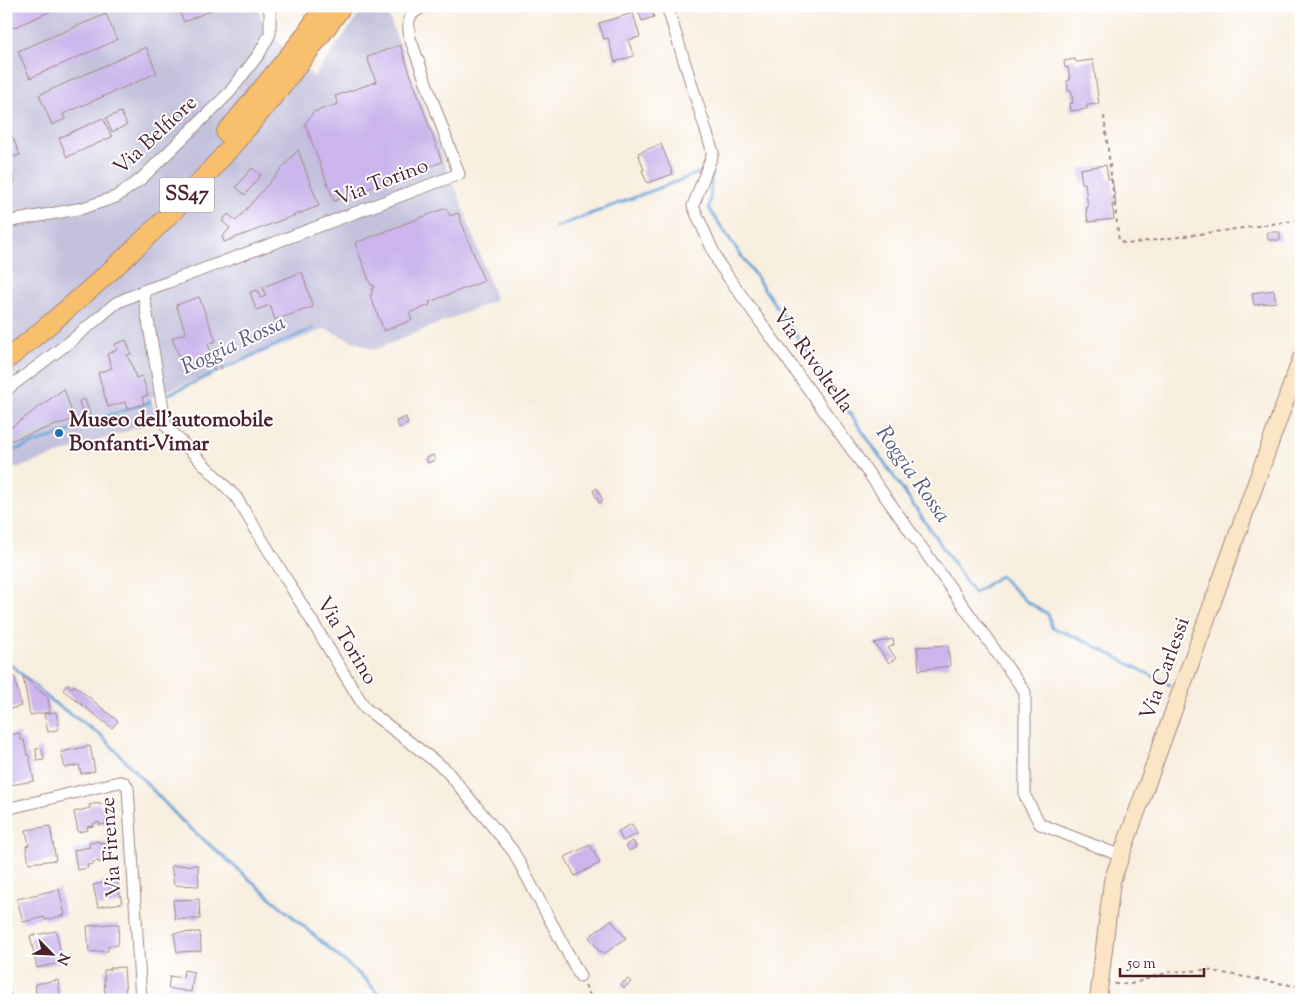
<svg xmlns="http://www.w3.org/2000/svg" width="1307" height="1006" viewBox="0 0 1307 1006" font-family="'Sorts Mill Goudy',serif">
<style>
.industrial{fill:#c3c1db}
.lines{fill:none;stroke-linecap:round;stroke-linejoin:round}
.stream{stroke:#66a1d6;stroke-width:3}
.building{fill:#cbb5ec}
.minor-casing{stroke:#a18684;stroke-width:13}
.secondary-casing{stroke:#a18684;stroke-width:18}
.trunk-casing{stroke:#a18684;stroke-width:21}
.path{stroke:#a18684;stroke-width:2;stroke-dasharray:4 4;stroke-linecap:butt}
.minor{stroke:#fff;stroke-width:11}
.secondary{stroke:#fce5c4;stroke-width:16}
.trunk{stroke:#f8bf6c;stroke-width:19}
.poi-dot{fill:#1f6fb2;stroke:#fff;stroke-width:2}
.labels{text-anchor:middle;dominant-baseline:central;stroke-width:4;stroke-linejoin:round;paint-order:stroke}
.shield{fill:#fff;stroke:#80626b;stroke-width:1}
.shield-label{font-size:20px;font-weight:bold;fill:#4a1f2b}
.street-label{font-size:21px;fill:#4a1f2b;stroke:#fff}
.poi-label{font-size:21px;font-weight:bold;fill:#4a1f2b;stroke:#fff;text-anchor:start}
.water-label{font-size:22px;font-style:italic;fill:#575a78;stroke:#fff}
</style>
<rect width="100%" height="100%" fill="#fff"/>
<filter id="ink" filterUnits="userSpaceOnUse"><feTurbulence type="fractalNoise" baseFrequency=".02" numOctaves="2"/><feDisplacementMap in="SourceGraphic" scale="10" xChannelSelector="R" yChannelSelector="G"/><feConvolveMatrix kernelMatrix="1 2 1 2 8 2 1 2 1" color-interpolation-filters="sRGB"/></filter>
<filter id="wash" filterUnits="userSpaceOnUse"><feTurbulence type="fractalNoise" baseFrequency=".0096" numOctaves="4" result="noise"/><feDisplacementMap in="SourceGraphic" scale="20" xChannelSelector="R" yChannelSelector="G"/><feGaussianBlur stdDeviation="1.12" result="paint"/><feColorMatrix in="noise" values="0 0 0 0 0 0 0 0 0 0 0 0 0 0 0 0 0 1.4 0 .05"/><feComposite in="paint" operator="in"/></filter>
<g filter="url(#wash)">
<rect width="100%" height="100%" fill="#f8eede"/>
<path class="industrial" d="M6,6H258L264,28L314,77L365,6H426L389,17L449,175L457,191L496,300L374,350L325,329L151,397L157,421L17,468L6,466Z"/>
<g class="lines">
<g class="stream">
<path d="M712,174L709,209L974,593L1000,576L1026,601L1048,614L1052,628L1079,638L1170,685"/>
<path d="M556,227L699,173"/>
<path d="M169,394L313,328"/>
<path d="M107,416L150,402"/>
<path d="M6,453L90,424"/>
<path d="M6,660L53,702L102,736L182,821L367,981L383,1000"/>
</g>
</g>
<g id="blocks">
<g class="building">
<path d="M6,6H62L6,31Z"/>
<path d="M177,6H221L184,22Z"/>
<path d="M650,6L654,17L642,21L638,9Z"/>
<path d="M633,13L640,37L628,40L634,56L615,62L608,38L604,39L599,23Z"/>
<path d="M106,14L117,40L30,78L18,51Z"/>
<path d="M400,45L442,162L334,201L305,124L313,112L338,104L335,96L376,82L367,57Z"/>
<path d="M146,47L157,73L63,114L65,119L52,125L39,95Z"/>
<path d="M1075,59L1076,62L1093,60L1099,104L1087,105V109L1071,111L1070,103H1073L1071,90L1068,91L1067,81L1070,80L1068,67L1065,68L1064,61Z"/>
<path d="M121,112L127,125L112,132L106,118Z"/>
<path d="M103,118L112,137L67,157L59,138Z"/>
<path d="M10,131L20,155L13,157L6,140V133Z"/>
<path d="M661,144L673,174L647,183L642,170H644L638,153Z"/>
<path d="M298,150L319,206L224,242L222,237L230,228L222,221L228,214L236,221Z"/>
<path d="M1106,165L1108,179H1112L1116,204L1112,205L1114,219L1088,222L1086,208H1088L1085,183H1082L1080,169Z"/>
<path d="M252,168L261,175L245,195L236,187Z"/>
<path d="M12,174L15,182L6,186V177Z"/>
<path d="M446,208L450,216L458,213L484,281L429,302L430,305L409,313L412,320L384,331L370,295L372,294V289L375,287L374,285H371L355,243Z"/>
<path d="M1267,232H1280V240H1268Z"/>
<path d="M302,272L313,307L275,320L270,305L256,310L250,292L258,290L260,298L266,296L263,287Z"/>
<path d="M1274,290L1276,302L1254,305L1252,293Z"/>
<path d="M199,297L216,341L208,344L213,358L184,369L172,338L186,333L176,305Z"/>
<path d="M126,340L131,354L127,355L130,362H131L136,378L142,376L148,395L142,397L144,404L127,409L125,402L108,407L98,373L112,368L107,354L117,350L115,344Z"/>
<path d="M220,364L222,368L214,371L212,367Z"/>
<path d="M64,389L74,419L9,441L6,431Z"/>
<path d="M85,399L91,419L85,421L79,401Z"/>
<path d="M406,417L408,424L399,428L396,421Z"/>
<path d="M433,455L435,460L428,463L426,458Z"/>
<path d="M597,488L603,501L599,503L593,491Z"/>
<path d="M893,639L894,645L888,648L896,658L889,663L874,643Z"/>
<path d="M948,645L950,666L919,670L917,647Z"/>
<path d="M23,676L48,698L50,712L30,715Z"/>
<path d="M15,677L21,706L6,710V679Z"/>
<path d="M67,684L72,688L74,685L118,721L112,728L63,690Z"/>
<path d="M56,712L59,729L48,732L44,714Z"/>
<path d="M19,733L21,740H24L27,755H29L34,781L10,785L9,776H6V736Z"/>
<path d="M90,746L95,771L81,774L79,765L65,768L61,752Z"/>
<path d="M42,748L44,760L37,761L36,749Z"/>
<path d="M99,803V805L106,803L110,823L99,825V822L93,824L94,826L87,827L88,830L78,832L74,812L90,808L89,805Z"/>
<path d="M632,824L637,834L623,841L618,831Z"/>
<path d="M50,826L56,860L29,863L26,846L29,845L26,830Z"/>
<path d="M99,841V843L106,842L110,861L99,863V861L93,862L94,864L87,865L88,868L77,870L74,850L90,847L89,843Z"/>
<path d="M633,841L636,847L629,851L626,845Z"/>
<path d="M590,845L600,863L575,876L565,857Z"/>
<path d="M198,865L199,886L174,885L171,866Z"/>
<path d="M117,880L122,903L98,907L93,885Z"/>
<path d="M59,889L65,915L45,920L44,917L23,922L17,899Z"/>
<path d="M199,899L200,919H175L173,900Z"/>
<path d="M611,920L626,938L604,954L602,951L600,952L589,937Z"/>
<path d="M109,924H119L118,945L108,946V951L89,952L87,926Z"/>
<path d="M56,931L63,962L37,968L30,936Z"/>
<path d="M200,932L201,951L177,952L174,933Z"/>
<path d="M124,967L126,997L105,999L104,970H110V968Z"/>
<path d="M184,970L194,972L191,992L168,988L170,976L183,978Z"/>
<path d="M628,979L631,982L624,988L621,984Z"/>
<path d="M58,980L61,1000H37L35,984Z"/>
</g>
</g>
</g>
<g filter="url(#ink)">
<use href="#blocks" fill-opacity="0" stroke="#a18684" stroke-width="1"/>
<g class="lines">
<defs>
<g id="minor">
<path d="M667,6L713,153L693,206L719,264L1025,692V796L1040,824L1121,856"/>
<path d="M6,222L83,208L116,197L141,179L229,93L259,54L270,34V12L268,6"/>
<path d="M143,291L166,426L236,497L365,708L445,769L513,851L580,976"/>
<path d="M6,390L71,341L116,303L143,291L169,282L459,174L410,38C407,20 407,14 425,6"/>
<path d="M6,809L119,782L125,783L128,788L141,1000"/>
<path d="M6,998L7,1000"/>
</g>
<path id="secondary" d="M1098,1000L1112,881L1301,358"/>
<g id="trunk">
<path d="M226,133L302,40L325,6"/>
<path d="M6,360C64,313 121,264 173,211C234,147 290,78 342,6"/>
</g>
</defs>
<use href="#minor" class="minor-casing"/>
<use href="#secondary" class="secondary-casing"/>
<use href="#trunk" class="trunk-casing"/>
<g class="path">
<path d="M1104,116L1119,241L1127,244L1301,220"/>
<path d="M1114,984H1131L1169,972L1206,970L1301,987"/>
<path d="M585,985L592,1000"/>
</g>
<use href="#minor" class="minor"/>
<use href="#secondary" class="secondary"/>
<use href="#trunk" class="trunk"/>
</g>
</g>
<circle class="poi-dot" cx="59" cy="433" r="5"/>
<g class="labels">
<rect class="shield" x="159.5" y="177.5" width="55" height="35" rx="4"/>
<g class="shield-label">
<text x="187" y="195">SS47</text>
</g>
<g class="street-label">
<text transform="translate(156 136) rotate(-43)">Via Belfiore</text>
<text transform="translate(382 183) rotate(-21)">Via Torino</text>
<text transform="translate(812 361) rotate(54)">Via Rivoltella</text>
<text transform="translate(346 641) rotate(59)">Via Torino</text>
<text transform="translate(1166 669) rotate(-70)">Via Carlessi</text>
<text transform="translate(112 847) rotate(-94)">Via Firenze</text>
</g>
<g class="poi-label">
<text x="69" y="421">Museo dell'automobile<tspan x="69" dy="24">Bonfanti-Vimar</tspan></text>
</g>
<g class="water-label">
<text transform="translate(234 346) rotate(-25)">Roggia Rossa</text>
<text transform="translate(912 475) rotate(55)">Roggia Rossa</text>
</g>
</g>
<rect width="1307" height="1006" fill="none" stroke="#fff" stroke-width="25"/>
<g transform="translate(52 954) rotate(114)" stroke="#ffffff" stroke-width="4" paint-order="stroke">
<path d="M0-4L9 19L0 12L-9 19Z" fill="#4a1f2b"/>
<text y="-8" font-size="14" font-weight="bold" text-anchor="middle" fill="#4a1f2b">N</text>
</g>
<path d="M1120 968v8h84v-8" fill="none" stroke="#4a1f2b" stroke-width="2.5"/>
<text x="1127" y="968" font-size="15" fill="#4a1f2b" stroke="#ffffff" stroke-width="4" paint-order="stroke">50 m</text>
</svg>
